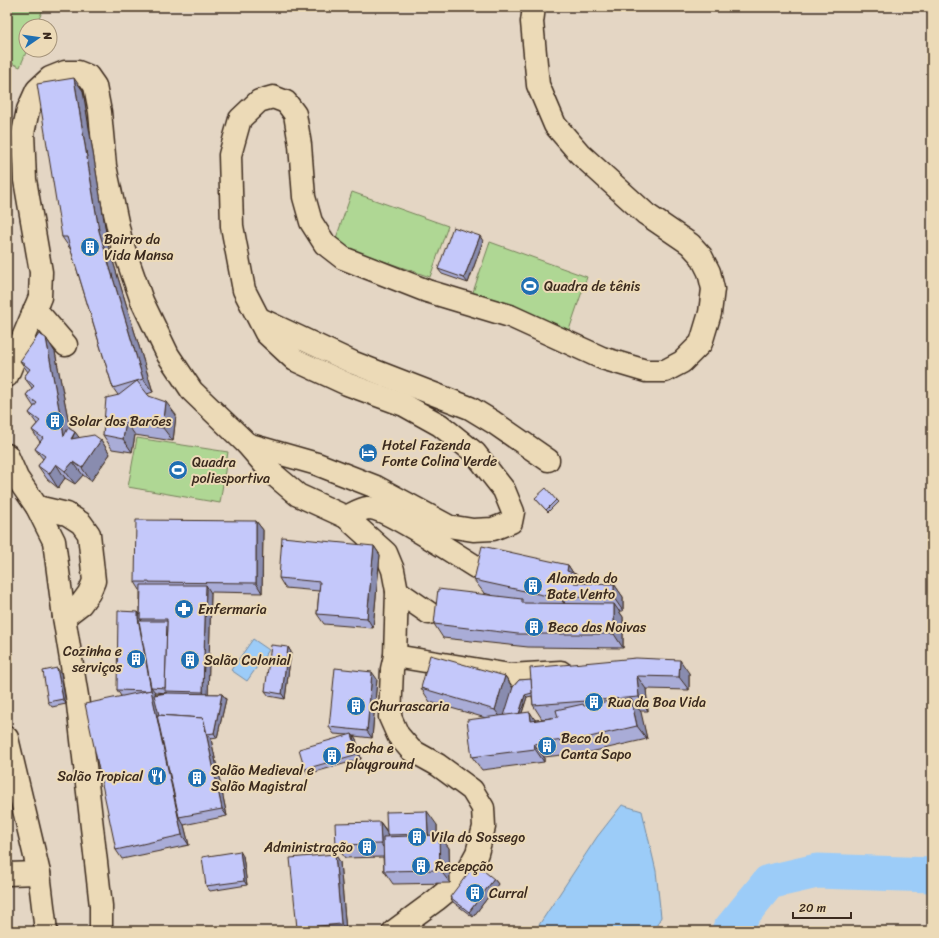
<svg xmlns="http://www.w3.org/2000/svg" width="939" height="938" viewBox="0 0 939 938" font-family="Sriracha,sans-serif">
<style>
.green{fill:#afd794;stroke:#758059}
.water{fill:#9cccf8;stroke:#758ba1}
.lines{fill:none;stroke-linecap:round;stroke-linejoin:round}
.river{stroke:#9cccf8;stroke-width:35}
.minor-casing{stroke:#3b2a1e;stroke-width:25}
.minor{stroke:#ecdab7;stroke-width:22}
.wall{fill:#a9acd7;stroke:#3b2a1e;fill-rule:evenodd}
.shaded-wall{fill:#898caf;stroke:#3b2a1e}
.building{fill:#c4c8fa;stroke:#3b2a1e}
.labels{text-anchor:middle;dominant-baseline:central;stroke-width:4;stroke-linejoin:round;paint-order:stroke}
.poi-label{font-size:14px;fill:#3b2a1e;stroke:#ecdab7;text-anchor:start}
</style>
<rect width="100%" height="100%" fill="#e4d6c4"/>
<filter id="ink" filterUnits="userSpaceOnUse"><feTurbulence type="fractalNoise" baseFrequency=".025" numOctaves="2"/><feDisplacementMap in="SourceGraphic" scale="8" xChannelSelector="R" yChannelSelector="G"/><feConvolveMatrix kernelMatrix="1 2 1 2 8 2 1 2 1" color-interpolation-filters="sRGB"/></filter>
<g filter="url(#ink)">
<g class="green">
<path d="M7,7H44L36,26H26V50H27L20,67L7,61Z"/>
<path d="M352,192L448,226L430,277L334,244Z"/>
<path d="M490,242L587,277L569,330L472,295Z"/>
<path d="M137,438L228,452L220,503L128,487Z"/>
</g>
<g class="water">
<path d="M253,639L269,650L247,681L231,670Z"/>
<path d="M622,805L642,811L656,871L661,917L654,931H535L597,837Z"/>
</g>
<g class="lines">
<path class="river" d="M729,931L769,882L817,871L932,875"/>
<defs>
<g id="minor">
<path d="M35,309L66,345"/>
<path d="M260,319L354,363L470,408L493,422L548,460"/>
<path d="M7,376L40,297L41,272L25,180L23,133L28,110L37,90L50,78L65,72H78L88,76L95,86L100,112L105,166L121,241L142,301L168,355L192,391L247,444L272,473L298,495L346,517L386,553L393,570L397,591L395,656L392,669L390,717L398,735L411,750L438,765L472,790L483,808L484,827L477,853L464,877L436,900L394,931"/>
<path d="M247,444L317,464L376,487L448,526L473,530L493,529L511,522L513,512L504,490L475,453L440,425L404,405L347,384L295,360L266,333L244,290L232,226L230,155L240,119L259,101L273,97L286,102L295,114L300,145L304,197L311,222L325,244L343,258L427,291L510,316L602,358L646,371H665L682,362L701,343L710,313L713,289L709,272L701,256L690,244L646,214L580,154L555,125L538,85L532,22L534,7"/>
<path d="M7,455L17,478L37,507L54,541L64,617L77,696L101,906V931"/>
<path d="M37,507L67,514L81,523L89,534L94,581L89,593L81,604L64,617"/>
<path d="M346,517C353,514 360,509 368,508C385,507 458,556 476,567"/>
<path d="M397,591L429,613"/>
<path d="M395,656L510,675L561,672"/>
<path d="M7,738L39,873L46,931"/>
<path d="M7,874L39,873"/>
</g>
</defs>
<use href="#minor" class="minor-casing"/>
<use href="#minor" class="minor"/>
</g>
<g class="wall">
<path d="M83,91L108,245L153,392L147,394L149,396L176,415L173,441L135,435L132,452L112,449L103,435L118,395L113,388L71,250L62,237Z"/>
<path d="M483,241L468,283L442,274L438,269Z"/>
<path d="M46,338L55,352L70,429L75,432L79,438L101,440L110,454L91,481L83,475L75,484L65,478L58,488L47,479L38,466L43,459L35,449L40,442L32,430L37,424L29,413L34,407L26,395L32,388L24,377L28,372L20,361Z"/>
<path d="M535,498L556,500L558,502L548,512Z"/>
<path d="M256,521L263,530L262,593L211,592L208,694H222L226,699L217,738L211,739L227,816L184,825L189,845L122,859L116,850L121,696L117,690L138,612L140,615V590L135,582ZM155,692L167,693L155,694Z"/>
<path d="M374,546L380,555L373,628L324,624L317,614L319,591L285,588L279,578Z"/>
<path d="M568,565L573,573L583,583L614,584L623,597V611H619L623,617V648L528,647L443,638L434,624L494,596L484,593L474,580Z"/>
<path d="M288,647L291,652L285,699L269,696L265,691Z"/>
<path d="M61,673L66,704L52,707L48,702Z"/>
<path d="M689,673V690L646,689L648,711H640L647,739L573,756L571,754L544,757V762L482,770L472,757L486,718L430,702L421,688L505,676L513,687L519,680ZM532,696L533,705L542,719L552,718L536,720L522,713L527,697Z"/>
<path d="M377,679L372,738L354,736L356,739L361,759L308,774L305,769L348,735L334,734L329,727Z"/>
<path d="M380,822L387,831L437,825V835H439L449,848L450,883L393,884L384,871L383,857L345,858L336,845Z"/>
<path d="M335,854L340,862L346,931H299L297,928Z"/>
<path d="M243,856L247,885L210,891L206,886Z"/>
<path d="M494,879L498,884L473,917L453,902L450,897Z"/>
</g>
<g class="shaded-wall">
<path d="M74,78L83,91L108,245L153,392L143,379L99,231Z"/>
<path d="M480,236L483,241L468,283L464,278Z"/>
<path d="M46,338L55,352L72,439L75,432L85,445L64,436Z"/>
<path d="M166,402L176,415L173,441L163,428Z"/>
<path d="M126,422L135,435L132,452L123,439Z"/>
<path d="M101,440L110,454L91,481L82,468Z"/>
<path d="M73,462L83,475L75,484L65,471Z"/>
<path d="M56,464L65,478L58,488L49,474Z"/>
<path d="M256,521L263,530L262,593L256,583Z"/>
<path d="M374,546L380,555L373,628L367,618Z"/>
<path d="M568,565L575,576L576,574L585,587L574,583L567,571Z"/>
<path d="M614,584L623,597V611L614,598Z"/>
<path d="M206,585L211,593L208,699L203,692Z"/>
<path d="M561,597L570,611V613L561,599Z"/>
<path d="M614,604L623,617V648L614,634Z"/>
<path d="M138,612L143,619H140L143,622L151,687L155,692L179,817L184,825L189,845L182,835L151,691L138,618Z"/>
<path d="M288,647L291,652L285,699L282,694Z"/>
<path d="M680,660L689,673V690L679,677Z"/>
<path d="M57,668L61,673L66,704L63,699Z"/>
<path d="M372,672L377,679L372,738L367,731Z"/>
<path d="M505,676L514,690L505,723L495,710Z"/>
<path d="M637,676L646,689L648,711L639,697Z"/>
<path d="M222,694L226,699L217,738L214,733Z"/>
<path d="M525,695L527,697L517,728L516,726Z"/>
<path d="M631,699L641,712L647,739L637,726Z"/>
<path d="M530,712L539,726L531,721Z"/>
<path d="M203,718L208,726L207,734L211,739L227,816L222,809Z"/>
<path d="M352,734L356,739L361,759L358,754Z"/>
<path d="M534,744L544,757V762L535,749Z"/>
<path d="M427,811L437,825V847L428,834Z"/>
<path d="M380,822L389,835H387L390,839V857L381,844Z"/>
<path d="M439,835L449,848L450,883L440,870Z"/>
<path d="M240,851L243,856L247,885L244,881Z"/>
<path d="M335,854L340,862L346,931L341,924Z"/>
<path d="M494,879L498,884L473,917L469,912Z"/>
</g>
<g class="building">
<path d="M74,78L99,231L143,379L113,388L67,237H62L37,84Z"/>
<path d="M453,227L480,236L464,278L438,269Z"/>
<path d="M39,334L46,338L64,436L68,428L75,432L71,439L94,435L101,440L82,468L73,462L65,471L56,464L49,474L38,466L45,456L35,449L43,438L32,430L40,421L29,413L37,403L26,395L34,386L24,377L30,369L20,361Z"/>
<path d="M137,381L149,396L166,402L163,428L126,422L123,439L103,435L106,398L119,395Z"/>
<path d="M546,488L556,500L546,510L535,498Z"/>
<path d="M136,520L256,521V583L135,582Z"/>
<path d="M282,537L374,546L367,618L317,614L320,582L279,578Z"/>
<path d="M482,546L568,565L567,571L576,574L574,583L614,584V598L561,597V599L474,580Z"/>
<path d="M141,585H206L203,692L165,691L167,619H140Z"/>
<path d="M438,589L522,599V603L614,604V634H518L434,624Z"/>
<path d="M118,611L138,612V618L151,690L148,691L117,690Z"/>
<path d="M139,621H167L165,688L151,687Z"/>
<path d="M271,645L288,647L282,694L265,691Z"/>
<path d="M430,655L505,676L495,710L421,688Z"/>
<path d="M636,658L680,660L679,677L637,676L639,697L533,705L530,668Z"/>
<path d="M57,668L63,699L48,702L43,671Z"/>
<path d="M335,668L372,672L367,731L329,727Z"/>
<path d="M531,679L532,693L525,695L519,714L504,716L513,687L519,680Z"/>
<path d="M151,690L182,835L116,850L85,704Z"/>
<path d="M167,693L222,694L214,733L207,734L204,721L203,718L159,715L154,695Z"/>
<path d="M631,699L637,726L564,743L563,740L534,744L535,749L472,757L467,720L530,712L531,721L558,717L556,710L583,704L584,706L614,700L615,702Z"/>
<path d="M157,715L203,718L222,809L179,817Z"/>
<path d="M352,734L358,754L305,769L299,749Z"/>
<path d="M427,811L428,834L387,835L386,812Z"/>
<path d="M380,822L381,844L336,845L335,823Z"/>
<path d="M439,835L440,870L384,871L383,837Z"/>
<path d="M240,851L244,881L206,886L202,857Z"/>
<path d="M335,854L341,924L297,928L290,858Z"/>
<path d="M475,864L494,879L469,912L450,897Z"/>
</g>
</g>
<defs>
<symbol id="building-disc" viewBox="-11 -11 22 22"><circle r="9.5" fill="#1f6fb2" stroke="#ecdab7"/><path d="M-4-6H4V6H1V3H-1V6H-4ZM-2.5-4.3h1.7v1.8h-1.7ZM.8-4.3h1.7v1.8H.8ZM-2.5-1h1.7V.8h-1.7ZM.8-1h1.7V.8H.8Z" fill="#fff"/></symbol>
<symbol id="stadium-disc" viewBox="-11 -11 22 22"><circle r="9.5" fill="#1f6fb2" stroke="#ecdab7"/><path d="M0-5a6.5 5 0 1 0 0 10a6.5 5 0 1 0 0-10ZM-3.5-1.8h7v3.6h-7Z" fill="#fff"/></symbol>
<symbol id="hotel-disc" viewBox="-11 -11 22 22"><circle r="9.5" fill="#1f6fb2" stroke="#ecdab7"/><path d="M-6-4.5h1.5V1H6V5H4.5V3h-9V5H-6ZM-4 0a1.8 1.8 0 1 1 3.6 0ZM.5 0V-2.5h3Q6-2.5 6 0Z" fill="#fff"/></symbol>
<symbol id="pharmacy-disc" viewBox="-11 -11 22 22"><circle r="9.5" fill="#1f6fb2" stroke="#ecdab7"/><path d="M-2-6h4v4h4v4h-4v4h-4v-4h-4v-4h4Z" fill="#fff"/></symbol>
<symbol id="restaurant-disc" viewBox="-11 -11 22 22"><circle r="9.5" fill="#1f6fb2" stroke="#ecdab7"/><path d="M-5-6h1v4h1v-4h1v4h1v-4h1v5L-1.5 .5V6h-2V.5L-5-1ZM5-6V6H3V1.5H1.5Q1.5-4 5-6Z" fill="#fff"/></symbol>
</defs>
<g fill-rule="evenodd">
<use href="#building-disc" x="79" y="236" width="22" height="22"/>
<use href="#stadium-disc" x="519" y="275" width="22" height="22"/>
<use href="#building-disc" x="44" y="410" width="22" height="22"/>
<use href="#hotel-disc" x="357" y="442" width="22" height="22"/>
<use href="#stadium-disc" x="167" y="459" width="22" height="22"/>
<use href="#building-disc" x="522" y="575" width="22" height="22"/>
<use href="#pharmacy-disc" x="173" y="598" width="22" height="22"/>
<use href="#building-disc" x="523" y="616" width="22" height="22"/>
<use href="#building-disc" x="125" y="648" width="22" height="22"/>
<use href="#building-disc" x="179" y="649" width="22" height="22"/>
<use href="#building-disc" x="583" y="691" width="22" height="22"/>
<use href="#building-disc" x="345" y="695" width="22" height="22"/>
<use href="#building-disc" x="536" y="735" width="22" height="22"/>
<use href="#building-disc" x="321" y="745" width="22" height="22"/>
<use href="#restaurant-disc" x="146" y="765" width="22" height="22"/>
<use href="#building-disc" x="186" y="767" width="22" height="22"/>
<use href="#building-disc" x="406" y="826" width="22" height="22"/>
<use href="#building-disc" x="356" y="836" width="22" height="22"/>
<use href="#building-disc" x="410" y="855" width="22" height="22"/>
<use href="#building-disc" x="464" y="882" width="22" height="22"/>
</g>
<g class="labels">
<g class="poi-label">
<text x="104" y="239">Bairro da<tspan x="104" dy="16">Vida Mansa</tspan></text>
<text x="544" y="286">Quadra de tênis</text>
<text x="69" y="421">Solar dos Barões</text>
<text x="382" y="445">Hotel Fazenda<tspan x="382" dy="16">Fonte Colina Verde</tspan></text>
<text x="192" y="462">Quadra<tspan x="192" dy="16">poliesportiva</tspan></text>
<text x="547" y="578">Alameda do<tspan x="547" dy="16">Bate Vento</tspan></text>
<text x="198" y="609">Enfermaria</text>
<text x="548" y="627">Beco das Noivas</text>
<text x="122" y="651" text-anchor="end">Cozinha e<tspan x="122" dy="16">serviços</tspan></text>
<text x="204" y="660">Salão Colonial</text>
<text x="608" y="702">Rua da Boa Vida</text>
<text x="370" y="706">Churrascaria</text>
<text x="561" y="738">Beco do<tspan x="561" dy="16">Canta Sapo</tspan></text>
<text x="346" y="748">Bocha e<tspan x="346" dy="16">playground</tspan></text>
<text x="211" y="770">Salão Medieval e<tspan x="211" dy="16">Salão Magistral</tspan></text>
<text x="143" y="776" text-anchor="end">Salão Tropical</text>
<text x="431" y="837">Vila do Sossego</text>
<text x="353" y="847" text-anchor="end">Administração</text>
<text x="435" y="866">Recepção</text>
<text x="489" y="893">Curral</text>
</g>
</g>
<rect width="939" height="938" fill="none" stroke="#ecdab7" stroke-width="24"/>
<rect x="12" y="12" width="915" height="914" fill="none" stroke="#3b2a1e" stroke-width="1.5" filter="url(#ink)"/>
<g transform="translate(38 38) rotate(77)"><circle r="19" fill="#ecdab7" stroke="#a5947a"/>
<path d="M0-3L7 15L0 10L-7 15Z" fill="#1f6fb2"/>
<text y="-6" font-size="11" font-weight="bold" text-anchor="middle" fill="#3b2a1e">N</text>
</g>
<path d="M793 912v6h58v-6" fill="none" stroke="#3b2a1e" stroke-width="2"/>
<text x="799" y="912" font-size="12" fill="#3b2a1e" stroke="#ecdab7" stroke-width="3" paint-order="stroke">20 m</text>
</svg>
